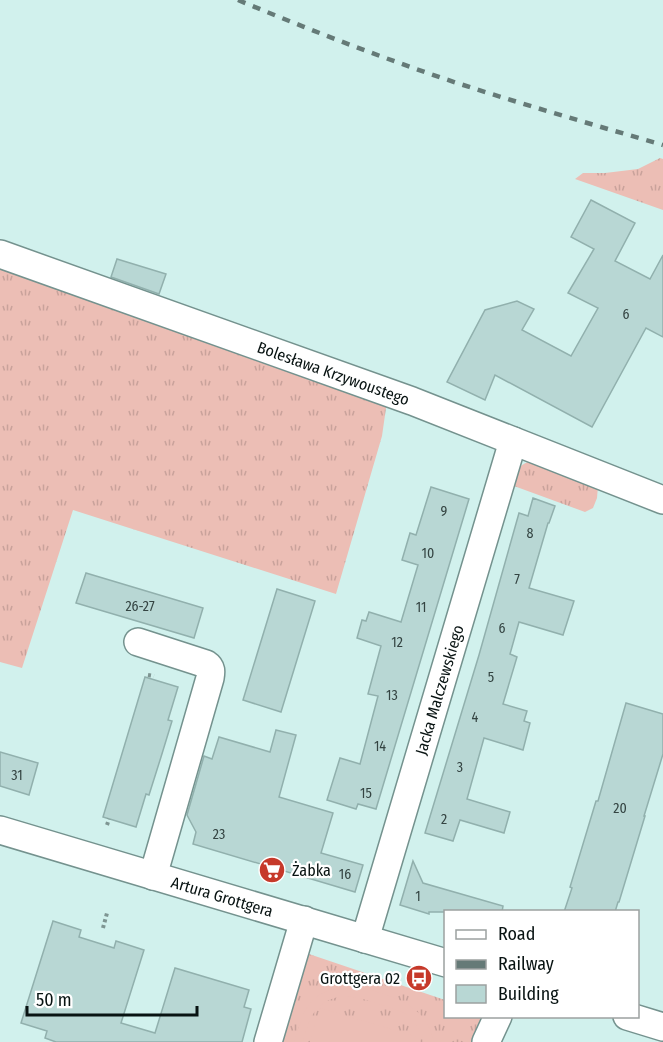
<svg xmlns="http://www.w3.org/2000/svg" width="663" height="1042" viewBox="0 0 663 1042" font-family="'Fira Sans Condensed',sans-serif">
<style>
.grass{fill:url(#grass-tufts)}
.green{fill:#ecbeb5}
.building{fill:#b8d7d4;stroke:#91b0ad;stroke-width:1.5}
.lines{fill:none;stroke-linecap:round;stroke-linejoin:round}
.minor-casing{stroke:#74928e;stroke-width:30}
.path{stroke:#7e9592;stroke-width:4;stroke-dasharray:3 3;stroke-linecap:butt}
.minor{stroke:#fff;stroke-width:27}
.rail{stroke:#657a77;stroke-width:4.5;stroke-dasharray:8 8;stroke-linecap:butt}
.labels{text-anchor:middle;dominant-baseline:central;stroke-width:4.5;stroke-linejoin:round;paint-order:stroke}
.number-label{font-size:14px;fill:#344442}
.street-label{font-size:16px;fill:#081312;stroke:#fff}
.poi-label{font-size:16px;fill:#081312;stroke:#fff;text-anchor:start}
</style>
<defs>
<pattern id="grass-tufts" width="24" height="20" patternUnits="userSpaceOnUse" patternTransform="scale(1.5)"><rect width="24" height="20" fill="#ecbeb5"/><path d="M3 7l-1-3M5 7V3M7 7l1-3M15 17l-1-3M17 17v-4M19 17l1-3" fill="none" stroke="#c9a29b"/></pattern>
</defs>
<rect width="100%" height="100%" fill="#d1f1ed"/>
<g class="grass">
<path d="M660,158L663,159V210L575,179L583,173H605L638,169Z"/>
<path d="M0,266L69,291L81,298H88L387,401L382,436L336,594L73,510L22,668L0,662Z"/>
<path d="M533,461L598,486L597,498L593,508L585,512L514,486C515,472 519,463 533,461Z"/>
<path d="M309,954L445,1000L446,1016L487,1017L476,1042H280Z"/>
</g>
<g class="green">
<path d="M349,986C360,987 370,990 381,993C408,1002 427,1012 434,1042H424C421,1032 416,1022 407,1015C400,1010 390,1008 382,1005C361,998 340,990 321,1005C309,1015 307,1028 303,1042H294C304,1008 310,990 349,986Z"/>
<path d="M320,1008L421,1038L420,1042H310Z"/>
</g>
<g class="building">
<path d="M591,200L635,223L615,261L650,279L663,255V337L646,328L592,427L495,375L485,400L447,382L485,310L517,301L534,309L522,330L571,356L598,308L568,293L594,249L571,237Z"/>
<path d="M117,259L166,274L159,294L111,277Z"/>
<path d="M431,487L469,499L376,809L358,804L356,809L327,800L340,758L360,764L378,696L368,694L381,646L357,638L362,620L366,621L369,612L401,622L418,565L402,560L410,533L416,535Z"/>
<path d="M533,498L555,506L549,523H548L529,588L574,601L563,635L519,622L510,654L517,657L503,704L527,711L524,721L530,723L523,750L484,738L467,799L510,812L504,833L460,820L453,841L425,833L479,655L519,513L528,516Z"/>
<path d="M86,573L203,608L194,638L76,603Z"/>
<path d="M277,589L315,601L281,712L243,700Z"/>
<path d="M145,677L178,687L168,720L172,721L161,757L149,795L146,794L136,827L103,817Z"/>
<path d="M626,703L663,714V754L644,816H645L619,902H618L615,912H564L572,888L570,887L596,801H598Z"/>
<path d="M276,730L296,735L279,797L333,813L321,853L363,865L355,892L193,844L196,832L187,815L204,756L212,759L219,737L270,752Z"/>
<path d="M0,752L38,763L29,795L0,786Z"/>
<path d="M413,861L423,883L503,906L502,912H429V914L400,905Z"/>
<path d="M53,921L81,930L79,937L114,948L116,941L144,950L121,1023L155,1033L175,968L249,990L244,1007L251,1009L242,1042H56L45,1038L47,1031L21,1023Z"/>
</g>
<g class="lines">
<defs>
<g id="minor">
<path id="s1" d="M0,254L412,401L663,500"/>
<path d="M138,642L206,664C212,668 211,672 210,678L153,876"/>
<path id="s2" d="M0,830L446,963"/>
<path id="s3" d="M365,939L513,441"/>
<path d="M627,1016L663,1027"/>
<path d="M268,1042L304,920"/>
<path d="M486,1042L498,1016"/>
</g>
</defs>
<use href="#minor" class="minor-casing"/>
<g class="path">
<path d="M148,675L154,676"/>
<path d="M107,825L109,819"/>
<path d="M103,928L107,913"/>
</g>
<use href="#minor" class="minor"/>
<path class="rail" d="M238,0C310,30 382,58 457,83C525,105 594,125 663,145"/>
</g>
<defs>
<symbol id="supermarket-disc" viewBox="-11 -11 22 22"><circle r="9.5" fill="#c6392a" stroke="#fff"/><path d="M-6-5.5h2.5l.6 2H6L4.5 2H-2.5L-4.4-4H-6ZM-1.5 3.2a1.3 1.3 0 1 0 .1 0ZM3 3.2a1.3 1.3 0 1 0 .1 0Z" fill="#fff"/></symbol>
<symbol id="bus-disc" viewBox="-11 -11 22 22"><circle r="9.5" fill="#c6392a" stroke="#fff"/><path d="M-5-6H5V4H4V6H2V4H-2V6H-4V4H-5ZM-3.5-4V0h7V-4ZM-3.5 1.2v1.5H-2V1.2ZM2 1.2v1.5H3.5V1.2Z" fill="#fff"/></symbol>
</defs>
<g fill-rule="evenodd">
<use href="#supermarket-disc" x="257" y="855" width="30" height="30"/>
<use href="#bus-disc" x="404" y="963" width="30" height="30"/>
</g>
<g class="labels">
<g class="number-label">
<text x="626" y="314">6</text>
<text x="444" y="511">9</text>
<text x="530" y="533">8</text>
<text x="428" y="553">10</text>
<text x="517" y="579">7</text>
<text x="140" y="606">26-27</text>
<text x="421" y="607">11</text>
<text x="502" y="628">6</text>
<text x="397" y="642">12</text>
<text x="491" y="677">5</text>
<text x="392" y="695">13</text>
<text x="475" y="717">4</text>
<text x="380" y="746">14</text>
<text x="460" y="767">3</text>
<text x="17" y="775">31</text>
<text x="366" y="793">15</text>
<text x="620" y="808">20</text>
<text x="444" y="819">2</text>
<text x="219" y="834">23</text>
<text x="345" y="874">16</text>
<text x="418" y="896">1</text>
</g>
<g class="street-label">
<text stroke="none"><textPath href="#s1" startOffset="354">Bolesława Krzywoustego</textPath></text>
<text stroke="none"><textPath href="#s3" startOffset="260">Jacka Malczewskiego</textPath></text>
<text stroke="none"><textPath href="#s2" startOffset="232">Artura Grottgera</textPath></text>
</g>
<g class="poi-label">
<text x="292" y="870">Żabka</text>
<text x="400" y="978" text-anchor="end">Grottgera 02</text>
</g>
</g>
<rect x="444" y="910" width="195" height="108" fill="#ffffff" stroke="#9ca1a0" stroke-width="1.5"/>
<rect x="456" y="930" width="30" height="9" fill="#ffffff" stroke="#9ca1a0" stroke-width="1.5"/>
<text x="498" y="940" font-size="18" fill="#081312">Road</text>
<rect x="456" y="960" width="30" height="9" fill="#657a77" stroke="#9ca1a0" stroke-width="1.5"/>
<text x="498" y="970" font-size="18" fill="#081312">Railway</text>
<rect x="456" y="985" width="30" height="18" fill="#b8d7d4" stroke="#9ca1a0" stroke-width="1.5"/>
<text x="498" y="1000" font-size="18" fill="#081312">Building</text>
<path d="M27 1006v9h170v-9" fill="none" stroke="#081312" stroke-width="3"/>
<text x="36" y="1006" font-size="18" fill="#081312" stroke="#ffffff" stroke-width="4.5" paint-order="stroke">50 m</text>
</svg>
